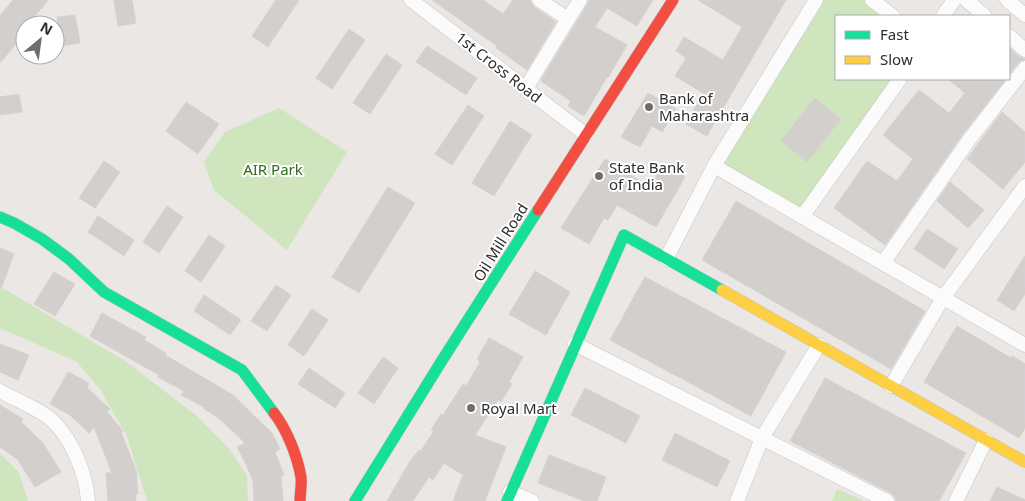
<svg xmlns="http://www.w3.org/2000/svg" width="1025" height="501" viewBox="0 0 1025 501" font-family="'Noto Sans',sans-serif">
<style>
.green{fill:#cee5bd}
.building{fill:#d2cfcd;stroke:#d5d3d0}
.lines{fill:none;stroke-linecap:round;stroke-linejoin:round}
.street-casing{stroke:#c6c6c6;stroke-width:15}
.fast-casing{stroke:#c6c6c6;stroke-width:12}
.slow-casing{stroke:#c6c6c6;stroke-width:12}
.jam-casing{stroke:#c6c6c6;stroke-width:12}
.street{stroke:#fcfbfb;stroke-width:14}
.fast{stroke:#16e098;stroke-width:11}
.slow{stroke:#ffcf43;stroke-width:11}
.jam{stroke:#f24e42;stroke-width:11}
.poi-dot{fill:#6f6e6d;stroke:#fff;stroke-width:2}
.labels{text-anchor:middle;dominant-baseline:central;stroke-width:4;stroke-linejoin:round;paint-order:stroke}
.street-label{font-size:15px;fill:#2d2d2d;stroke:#fff}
.poi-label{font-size:15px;fill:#2d2d2d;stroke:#fff;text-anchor:start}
.park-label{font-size:15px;fill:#2f6b1b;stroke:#fff}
</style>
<rect width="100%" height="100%" fill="#eae7e4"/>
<g class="green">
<path d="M816,0H872L893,16H836V79H900L802,217L714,166Z"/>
<path d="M279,108L347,152L287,250L214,190L204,162L225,132Z"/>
<path d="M0,289L6,290L125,361L197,416L230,450L247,476L248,501H147L127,436L100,389L77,362L0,328Z"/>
<path d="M0,453L19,473L28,501H0Z"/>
<path d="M837,489L864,501H832Z"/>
</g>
<g class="building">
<path d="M13,0H48L28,25H25V33L0,63V16Z"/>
<path d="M114,0H132L136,23L118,26Z"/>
<path d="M276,0H299L268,47L252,36Z"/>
<path d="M432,0H483L503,14L513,0H530L534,7L556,22L527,70L496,48L497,46Z"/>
<path d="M589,0H653L637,26L607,8L595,27L627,45L608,78L607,77L584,116L568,106L571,101L542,82L541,80L587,5Z"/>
<path d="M698,0H786L707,136L686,124L703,93L675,76L686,58L676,51L684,37L723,60L742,27Z"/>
<path d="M75,15L80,43L62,46L57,17Z"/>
<path d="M349,29L365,40L332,89L316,78Z"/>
<path d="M427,46L477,78L466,95L416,62Z"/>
<path d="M1009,47L1019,57L1025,59L1018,63L1009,75Z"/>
<path d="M386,54L402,65L370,114L353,103Z"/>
<path d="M948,79H1006L962,135L885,245L834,208L867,161L897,181L913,159L883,135L919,90L949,113L965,93Z"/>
<path d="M648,93L676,109L662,132L652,126L640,147L621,137Z"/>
<path d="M19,94L22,112L0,115V97Z"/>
<path d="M815,98L841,119L807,162L781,141Z"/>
<path d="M186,102L219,124L198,154L166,131Z"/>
<path d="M468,105L484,116L452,165L435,154Z"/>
<path d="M1002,112L1025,132V162L1003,189L967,159Z"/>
<path d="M510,121L532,135L494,196L472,183Z"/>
<path d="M605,159L650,187L663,164L685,177L656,227L617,205L608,220L604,218L589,244L561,228Z"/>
<path d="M104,161L120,172L95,208L79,198Z"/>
<path d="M950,182L984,210L968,228L937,201Z"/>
<path d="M388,187L415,203L359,293L332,277Z"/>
<path d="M736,201L925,311L891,369L702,260Z"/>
<path d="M167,206L183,217L159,253L143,242Z"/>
<path d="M98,216L134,240L124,256L88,232Z"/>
<path d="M927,229L958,249L944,269L914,249Z"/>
<path d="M209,235L225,246L201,282L185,271Z"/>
<path d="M0,248L14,254L1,289H0Z"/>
<path d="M1025,256V294L1014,311L997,300Z"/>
<path d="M535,271L570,292L546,335L509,314Z"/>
<path d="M54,272L75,284L55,316L34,304Z"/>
<path d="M645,277L786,352L751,416L610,340Z"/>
<path d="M276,285L291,295L267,331L251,321Z"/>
<path d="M204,295L241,320L230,335L194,311Z"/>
<path d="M312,309L328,320L304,356L288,345Z"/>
<path d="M102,313L146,337L144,340L166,353L165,355L233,395L272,433L280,449L275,452L284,475L281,477L283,501H254L253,481L246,464L237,447L245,443L220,419L203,408L204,407L181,395L184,391L158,377L159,375L90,336Z"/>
<path d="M957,326L1011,358L1012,356L1025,364V428L1019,438L924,382Z"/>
<path d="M489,338L523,357L509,382L512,384L501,402L498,400L475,435L506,447L485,501H453L463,475L444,463L433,480L429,477L413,501H387L409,463L419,450L421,451L434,431L431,430L441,414L443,415L463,384L466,386L480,362L477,359Z"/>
<path d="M0,344L29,355L18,380L0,372Z"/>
<path d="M383,357L398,368L374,404L358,393Z"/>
<path d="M309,368L345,393L335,408L298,384Z"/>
<path d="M68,372L89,383L87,388L110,409L107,412L123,431L121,432L136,470L138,494H135L136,501H108L106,473H112L94,427L89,433L70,415L50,404Z"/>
<path d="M825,378L966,453L939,501H896L895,497L891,493L790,441Z"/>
<path d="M585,388L640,416L626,443L571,415Z"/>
<path d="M0,405L23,419L21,422L43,443L61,472L35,487L18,460L0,447Z"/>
<path d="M675,433L730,461L717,487L662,460Z"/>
<path d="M549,455L606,477L597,501H584L538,483Z"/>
<path d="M997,487L1025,500V501H990Z"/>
</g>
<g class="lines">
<defs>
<g id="street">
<path d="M411,0L586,135"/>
<path d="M539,0L568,19L580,0"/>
<path d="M872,0L893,16"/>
<path d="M966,0L985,16"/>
<path d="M1007,0L1025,15"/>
<path d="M943,16L954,0"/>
<path d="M1009,36L1025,50"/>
<path d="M526,88L568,19"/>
<path d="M714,166L1025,345"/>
<path d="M802,217L900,79"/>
<path d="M666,259L714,166L816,0"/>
<path d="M883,263L969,140L1025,68"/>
<path d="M575,344L887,501"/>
<path d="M891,386L943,298L1025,186"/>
<path d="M0,391C14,399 36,408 48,417C71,435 86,473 88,501"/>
<path d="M510,492L532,501"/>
<path d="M737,501L762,438L819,345"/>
<path d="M956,501L986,440"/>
</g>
<g id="fast">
<path d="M0,217L14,223L42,239L69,259L104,292L242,370L274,413"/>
<path d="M355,501L441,362L538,210"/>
<path d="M507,501L624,235L722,290"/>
</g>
<path id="slow" d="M722,290L1025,462"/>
<g id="jam">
<path d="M538,210L673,0"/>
<path d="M274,413C287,430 297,455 301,477C302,485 300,493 300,501"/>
</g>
</defs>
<use href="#street" class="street-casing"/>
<use href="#fast" class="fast-casing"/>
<use href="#slow" class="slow-casing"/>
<use href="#jam" class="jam-casing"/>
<use href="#street" class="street"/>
<use href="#fast" class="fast"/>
<use href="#slow" class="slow"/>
<use href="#jam" class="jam"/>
</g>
<g class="poi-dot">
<circle cx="649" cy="107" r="5"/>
<circle cx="599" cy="176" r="5"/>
<circle cx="471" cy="408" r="5"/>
</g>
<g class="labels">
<g class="street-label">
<text transform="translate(499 67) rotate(38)">1st Cross Road</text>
<text transform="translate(500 242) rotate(-58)">Oil Mill Road</text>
</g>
<g class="poi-label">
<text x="659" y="98">Bank of<tspan x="659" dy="17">Maharashtra</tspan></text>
<text x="609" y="167">State Bank<tspan x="609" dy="17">of India</tspan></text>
<text x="481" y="408">Royal Mart</text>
</g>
<g class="park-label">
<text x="273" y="169">AIR Park</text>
</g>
</g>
<rect x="835" y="15" width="175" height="65" fill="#ffffff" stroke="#ababab"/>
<rect x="845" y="31" width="25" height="8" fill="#16e098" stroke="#ababab"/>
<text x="880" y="40" font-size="15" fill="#2d2d2d">Fast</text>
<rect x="845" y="56" width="25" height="8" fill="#ffcf43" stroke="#ababab"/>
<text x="880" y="65" font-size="15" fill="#2d2d2d">Slow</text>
<g transform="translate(40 40) rotate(29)"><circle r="24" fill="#ffffff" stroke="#ababab"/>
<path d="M0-4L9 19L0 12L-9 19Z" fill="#6f6e6d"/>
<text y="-8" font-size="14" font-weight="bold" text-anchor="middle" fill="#2d2d2d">N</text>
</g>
</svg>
